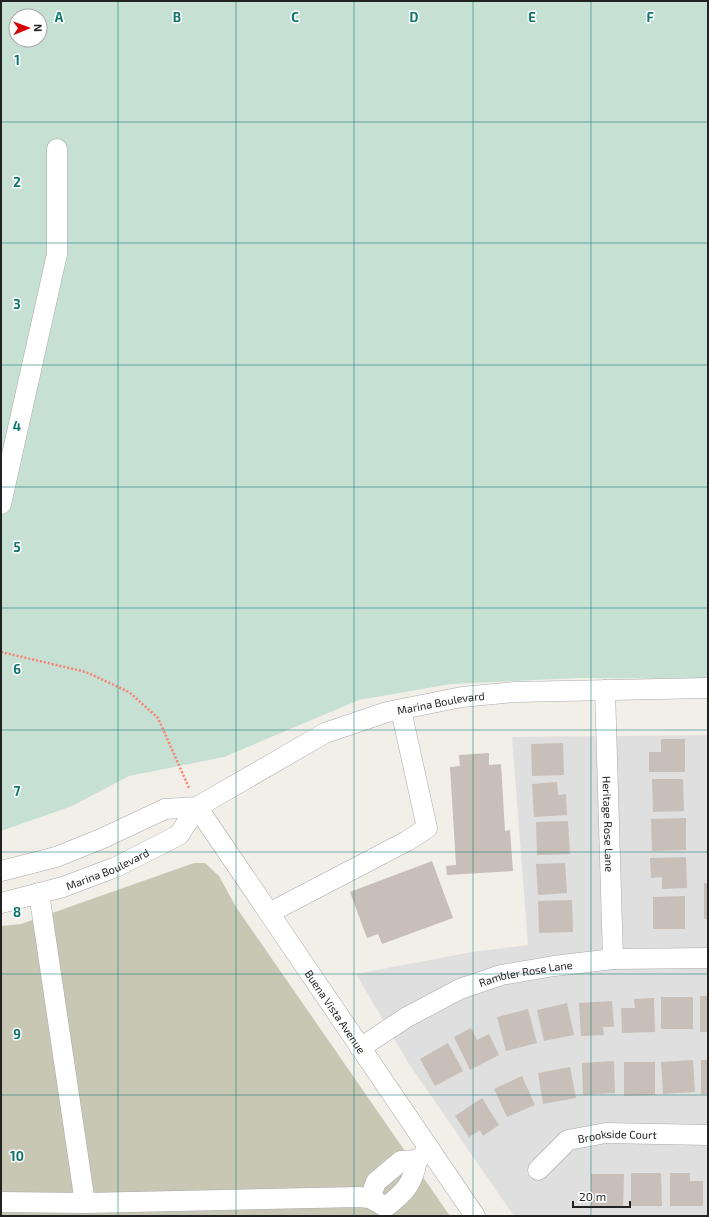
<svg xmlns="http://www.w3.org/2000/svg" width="709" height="1217" viewBox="0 0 709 1217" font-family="'Exo 2',sans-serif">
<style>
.residential{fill:#e0dfdf}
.construction{fill:#c7c7b4}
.wetland{fill:#c6e0d4;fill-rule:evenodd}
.building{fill:#c7bfb8}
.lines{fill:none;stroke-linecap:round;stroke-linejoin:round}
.minor-casing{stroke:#a9a9a9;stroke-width:21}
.path{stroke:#fa8072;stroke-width:2.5;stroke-dasharray:2 2;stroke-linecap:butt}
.minor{stroke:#fff;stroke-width:20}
.grid{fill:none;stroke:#0f766e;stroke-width:1;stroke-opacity:0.55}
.labels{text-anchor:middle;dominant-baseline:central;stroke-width:3;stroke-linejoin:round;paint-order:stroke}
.street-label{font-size:11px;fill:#222;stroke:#fff}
.grid-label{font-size:13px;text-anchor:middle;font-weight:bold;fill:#0f766e;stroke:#fff;stroke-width:3;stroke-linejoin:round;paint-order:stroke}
</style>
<rect width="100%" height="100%" fill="#f2efe9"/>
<path class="residential" d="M708,735V1216H514L409,1064L356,974L472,952L528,945L512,737Z"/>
<path class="construction" d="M194,863H205L219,876L236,907L450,1216H1V926L21,924Z"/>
<path class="wetland" d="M1,1H708V679L578,678L451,684L359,700L224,757L129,776L72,806L1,831ZM16,16H40V40H16Z"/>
<g class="building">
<path d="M661,739H685V772H649V752H661Z"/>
<path d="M563,743L564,775L532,776L531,744Z"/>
<path d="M489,753V765L501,764L505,831L510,830L513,871L447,875L446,866L456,865L450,767L460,766L459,755Z"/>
<path d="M652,779H683L684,811L653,812Z"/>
<path d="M557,782L558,795L566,794L567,815L534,817L532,784Z"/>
<path d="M686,818V850L652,851L651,819Z"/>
<path d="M568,821L570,854L537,855L536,822Z"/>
<path d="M686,857L687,888L662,889V877L651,878L650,858Z"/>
<path d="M432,861L453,918L382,944L378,934L367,938L350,892Z"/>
<path d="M565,863L567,893L538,895L536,864Z"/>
<rect x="704" y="883" width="4" height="36"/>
<path d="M685,896V929H653V897Z"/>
<path d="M572,900L573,932L539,933L538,901Z"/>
<rect x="700" y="996" width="8" height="36"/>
<rect x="661" y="997" width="32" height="32"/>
<path d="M654,998L655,1032L622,1033L621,1008H635L634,999Z"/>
<path d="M612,1001L614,1027H603L604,1035L581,1036L579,1003Z"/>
<path d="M567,1003L574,1035L544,1041L537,1010Z"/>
<path d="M528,1009L537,1043L506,1051L497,1017Z"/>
<path d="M471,1028L477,1040L489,1034L499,1055L470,1070L454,1037Z"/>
<path d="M448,1043L463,1071L435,1086L420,1059Z"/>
<path d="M693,1060L695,1092L663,1094L661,1062Z"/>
<rect x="701" y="1060" width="7" height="34"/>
<path d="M614,1061L615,1093L583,1095L582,1063Z"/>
<path d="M624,1062H655V1095L624,1096Z"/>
<path d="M570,1067L576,1098L543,1104L538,1073Z"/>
<path d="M522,1076L535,1105L507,1117L494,1089Z"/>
<path d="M482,1098L499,1125L483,1136L480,1130L469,1137L455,1116Z"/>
<path d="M631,1173H661L662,1206H631Z"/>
<path d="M670,1173H690V1181H703V1206H670Z"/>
<path d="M591,1174H624L623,1208H591Z"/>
</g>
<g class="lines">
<defs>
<g id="minor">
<path d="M1,504L57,254V149"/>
<path id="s1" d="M605,690L613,959"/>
<path id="s2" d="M197,807L475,1216"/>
<path id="s3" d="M1,871L56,857L101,839L165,809L197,807L325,733L387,712L462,697L515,692L708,688"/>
<path id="s4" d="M1,903L63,887L116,867L179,835L197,807"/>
<path d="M269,913L407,841L427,828L401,710"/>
<path id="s5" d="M360,1048L407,1017L460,989L501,975L554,966L613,959L708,958"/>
<path id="s6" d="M538,1170L568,1140L606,1133L708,1135"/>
<path d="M370,1198L376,1182L401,1161L417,1160L427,1152"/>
<path d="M1,1202L85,1203L39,893"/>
<path d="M85,1203L358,1197L370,1198L386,1207C405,1192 413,1184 417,1160"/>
</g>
</defs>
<use href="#minor" class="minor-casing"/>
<path class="path" d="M1,652L86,672L129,692L158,718L189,788"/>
<use href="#minor" class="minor"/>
</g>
<path class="grid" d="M118,1V1216M236,1V1216M354,1V1216M473,1V1216M591,1V1216M1,122H708M1,243H708M1,365H708M1,487H708M1,608H708M1,730H708M1,852H708M1,974H708M1,1095H708"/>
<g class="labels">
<g class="street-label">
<text stroke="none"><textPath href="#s3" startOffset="476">Marina Boulevard</textPath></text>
<text stroke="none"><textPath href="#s1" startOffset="134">Heritage Rose Lane</textPath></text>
<text stroke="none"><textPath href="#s4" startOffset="112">Marina Boulevard</textPath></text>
<text stroke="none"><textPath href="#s5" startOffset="184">Rambler Rose Lane</textPath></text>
<text stroke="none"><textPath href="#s2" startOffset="247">Buena Vista Avenue</textPath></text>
<text stroke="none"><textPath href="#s6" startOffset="92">Brookside Court</textPath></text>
</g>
</g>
<g class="grid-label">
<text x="59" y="22">A</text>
<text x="177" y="22">B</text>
<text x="295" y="22">C</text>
<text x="414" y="22">D</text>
<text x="532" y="22">E</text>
<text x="650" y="22">F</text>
<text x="17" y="65">1</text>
<text x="17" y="187">2</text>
<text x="17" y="309">3</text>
<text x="17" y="431">4</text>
<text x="17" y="552">5</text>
<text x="17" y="674">6</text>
<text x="17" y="796">7</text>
<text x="17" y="917">8</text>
<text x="17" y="1039">9</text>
<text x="17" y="1161">10</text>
</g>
<rect width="709" height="1217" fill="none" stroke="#222222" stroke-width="4"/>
<g transform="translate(28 28) rotate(89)"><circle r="19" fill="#ffffff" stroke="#a7a7a7"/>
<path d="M0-3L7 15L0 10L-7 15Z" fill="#d40000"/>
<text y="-6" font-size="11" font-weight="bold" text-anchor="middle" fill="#222222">N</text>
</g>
<path d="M573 1201v6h57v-6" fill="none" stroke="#222222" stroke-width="2"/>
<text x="579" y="1201" font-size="12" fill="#222222" stroke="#ffffff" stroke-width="3" paint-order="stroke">20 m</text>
</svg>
